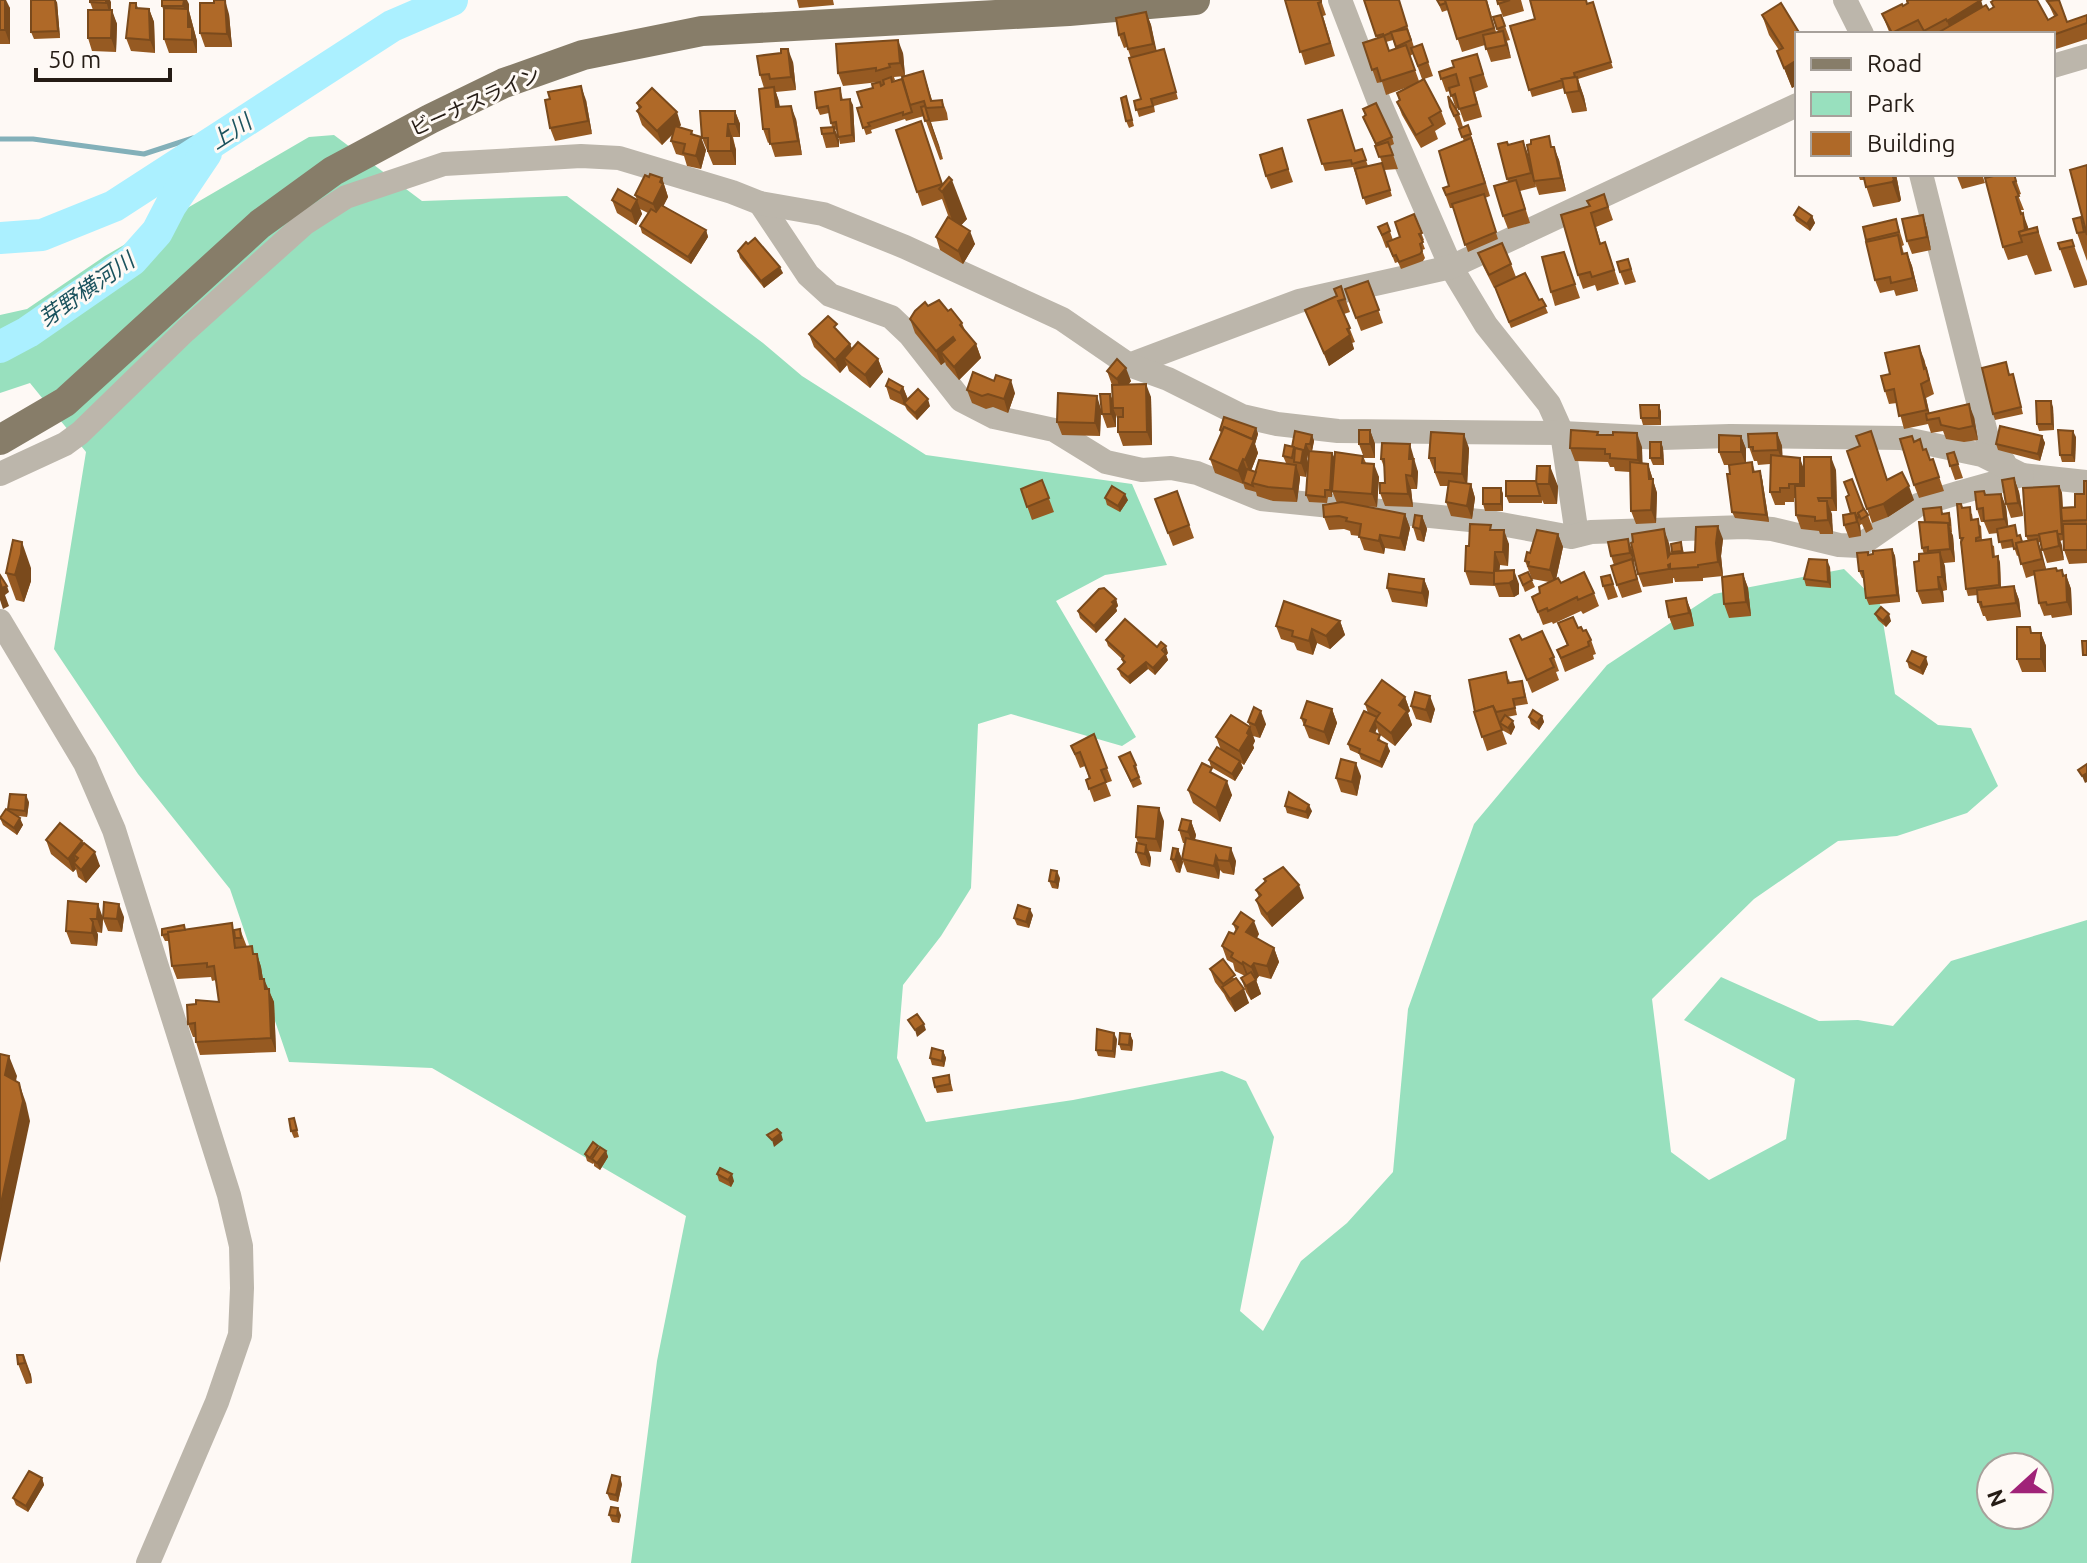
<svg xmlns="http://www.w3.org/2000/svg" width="2087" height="1563" viewBox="0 0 2087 1563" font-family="Ubuntu,'Noto Sans JP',sans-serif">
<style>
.green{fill:#98e0be;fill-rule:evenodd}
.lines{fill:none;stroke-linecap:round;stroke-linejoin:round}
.stream{stroke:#83b0b9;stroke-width:5}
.river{stroke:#abf0ff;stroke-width:32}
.minor{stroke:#bcb6ab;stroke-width:24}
.major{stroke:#877d69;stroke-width:30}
.wall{fill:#965a22;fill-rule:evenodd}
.shaded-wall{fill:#7a4a1c}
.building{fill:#af6928;stroke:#7a4a1c;stroke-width:2}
.labels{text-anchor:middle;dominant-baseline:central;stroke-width:6;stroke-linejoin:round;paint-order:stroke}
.street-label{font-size:20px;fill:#251c15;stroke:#fef9f5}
.water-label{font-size:22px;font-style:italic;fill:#1c535e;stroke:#fef9f5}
</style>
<rect width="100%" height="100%" fill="#fef9f5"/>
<path class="green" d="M334,135L422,201L567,196L763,343L802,376L926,455L1132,484L1167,565L1105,575L1056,601L1136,737L1122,746L1011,714L978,724L971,888L941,936L903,985L897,1058L926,1122L1073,1100L1222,1071L1246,1081L1274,1137L1240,1311L1263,1331L1301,1261L1347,1223L1393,1172L1408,1009L1474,824L1607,665L1714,594L1844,569L1880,604L1895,694L1938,725L1971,728L1998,786L1967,813L1897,836L1838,841L1754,899L1652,999L1671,1152L1709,1180L1786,1139L1795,1079L1684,1020L1721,977L1819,1021L1858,1020L1893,1026L1951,961L2087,920V1563H631L657,1361L686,1216L432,1068L289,1062L230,889L138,774L54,649L86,452L30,383L0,393V315L27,309L105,256L309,137ZM1991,1467H2039V1515H1991Z"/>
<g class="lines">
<path class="stream" d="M0,139H33L144,154L193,138L214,141"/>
<g class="river">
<path d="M0,238L42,235L114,206L392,26L452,0"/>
<path d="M0,347L28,332L132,260L157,232L171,205L206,153"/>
</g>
<g class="minor">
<path d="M1340,0L1380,104L1451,267L1486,325L1549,404L1562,433L1577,535"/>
<path d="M1845,0L1862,34"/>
<path d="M2053,66L2087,56"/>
<path d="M1921,174L1990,449L2004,462"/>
<path d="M760,203L808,275L830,295L891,317L910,335L961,400L994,417L1054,430L1106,462L1142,470L1171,468L1197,473L1261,499L1490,522L1571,537L1591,532L1745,527L1772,529L1839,545L1859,546L1918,505L1958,493L2022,475L2087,482"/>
<path d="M1129,365L1299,301L1451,267L1797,105"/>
<path d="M0,474L65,444L80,433L185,331L304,224L346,197L444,164L581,156L619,158L732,192L760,203L823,214L905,247L1062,319L1129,365L1168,379L1242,416L1277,424L1338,431L1562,433L1662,438L1730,436L1901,438L1982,455L2022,475"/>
<path d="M0,621L85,763L114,830L229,1195L241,1246L242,1288L240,1335L217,1402L148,1563"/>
</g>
<path class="major" d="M0,440L65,402L260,224L333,171L430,119L504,83L583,55L702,31L1069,11L1195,0"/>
</g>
<g class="wall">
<path d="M0,0L10,8V44H0Z"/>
<path d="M797,0H833L834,5L799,8Z"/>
<path d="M1285,0H1321L1326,15L1323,16L1335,56L1305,65Z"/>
<path d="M1364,0H1399L1414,47L1422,44L1433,76L1424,79L1441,111L1446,124L1435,131L1438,139L1421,148L1402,115L1397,102L1399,100L1397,93L1408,87L1386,95L1382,82L1377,83L1363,43L1377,38ZM1393,40L1396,49L1389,51L1386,42ZM1413,54L1422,79L1419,81L1410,56Z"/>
<path d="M1437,0H1487L1496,32H1498L1493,17L1501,15L1510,40L1506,41L1511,58L1491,62L1485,45L1462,52L1448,10L1442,12Z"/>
<path d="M1497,0H1521L1524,11L1503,17Z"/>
<path d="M1906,0H1980L1983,7L1989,10L1993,8L1992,0H2037L2048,20L2054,16L2047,1L2067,22L2087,15V39L2053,50V34H1923V33L1890,34L1882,14L1907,4Z"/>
<path d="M57,2L60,38L34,39L31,32Z"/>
<path d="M90,2H111V10L117,24L116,52L92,51L88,38L93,10Z"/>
<path d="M1591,2L1613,68L1578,79L1584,97L1587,111L1572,113L1564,88L1532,97L1510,26Z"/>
<path d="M136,3L138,8L149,9L154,22L155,53L131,51L126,38Z"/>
<path d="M189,4V11L197,41V53H169L164,39V12L162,6Z"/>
<path d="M1146,12L1151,25L1156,51L1166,55L1178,99L1154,106L1155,112L1139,117L1134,101L1141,99L1131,58L1127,47L1124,48L1119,35Z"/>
<path d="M229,14L232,47H205L200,33Z"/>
<path d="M1762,15L1797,34V85L1792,88L1777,51L1779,50L1769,35Z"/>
<path d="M903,53L905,76L894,77L895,80L892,82L923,71L932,100H942L947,113L948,120L931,122L943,159L940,160L924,116L906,121L905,119L871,130L872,133L866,135L857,108L862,107L873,88L879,82L843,86L838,73Z"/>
<path d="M1477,54L1488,87L1475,92L1482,117L1464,122L1459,108L1456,109L1450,91L1446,92L1439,72L1454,67Z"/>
<path d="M793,62L796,90L776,92L780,107L796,119L802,155L775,157L770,142L768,143L763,129L764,88L760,75Z"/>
<path d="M840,88L843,100L853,105L855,142L840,144L837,129L835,130L839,140V147L826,148L822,134L832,127L829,113L820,115L817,108Z"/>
<path d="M1126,96L1134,126L1129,128L1126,121Z"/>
<path d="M586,100L592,134L555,141L550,128Z"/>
<path d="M637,103L681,125L679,127L692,131L693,135L706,150L701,169L687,166L684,156L676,154L671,141L673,134L662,145L642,125L637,111L639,109Z"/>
<path d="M1450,107L1459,114L1463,127L1470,132L1490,196L1485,198L1498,239L1468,252L1453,208H1450L1443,188L1449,186L1464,141Z"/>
<path d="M1363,109L1392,137L1394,144L1390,146L1398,169L1384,170L1392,196L1366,205L1353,167L1325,171L1308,120L1355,151L1362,149L1368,166L1382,163L1376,146L1363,117L1365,116Z"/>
<path d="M735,111L740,124V137H733L736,150V165H713L702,138Z"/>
<path d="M896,130L942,184L967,219L961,225L975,244L963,264L940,250L936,237L949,218L942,199L922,206Z"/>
<path d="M1498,144L1508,145L1528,154L1533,177L1553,147L1559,160L1566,191L1539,195L1535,183L1536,187L1520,191L1530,223L1508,229L1503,216L1508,182Z"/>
<path d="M1286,162L1293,182L1271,189L1266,176Z"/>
<path d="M2087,165V261L2077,233L2081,217L2086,231Z"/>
<path d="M1858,174H1896L1901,200L1899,202L1873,207L1864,180H1860Z"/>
<path d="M1956,174H1982L1985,183L1962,189Z"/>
<path d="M2014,174L2021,194L2018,195L2024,210H2021L2022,214L2029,230L2037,227L2052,271L2035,275L2027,255L2008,260L2003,247Z"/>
<path d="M649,177L662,178L668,197L663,206L706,230L708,237L691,264L642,233L640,226L648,213L640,209L642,214L636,225L617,213L612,200H637L635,195Z"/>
<path d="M1604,194L1613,220L1596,227L1601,244L1610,256L1619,284L1597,291L1595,285L1583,289L1578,275L1590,206Z"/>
<path d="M1414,214L1424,240L1422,241L1425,249L1422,250L1425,258L1423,261L1401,269L1398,262L1395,263L1389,247L1386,248L1378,227L1387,223L1393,240L1400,237Z"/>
<path d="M1794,215L1812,216L1815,223L1810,231L1796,221Z"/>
<path d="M1923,215L1927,229L1931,250L1912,254L1907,241Z"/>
<path d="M1896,219L1904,245L1902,246L1904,254L1907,253L1912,266L1918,291L1896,296L1894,290L1880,293L1875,280L1863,227Z"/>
<path d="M2072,240L2087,281V285L2074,288L2060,249Z"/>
<path d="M738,251L783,273L764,288L740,258Z"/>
<path d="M1564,252L1580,298L1555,306L1551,292Z"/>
<path d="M1478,253L1511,264L1516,277L1539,300L1542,299L1548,313L1511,328L1495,288H1494L1483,266Z"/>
<path d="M1628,259L1636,282L1625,285L1620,272Z"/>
<path d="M1368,281L1383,323L1361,331L1345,289Z"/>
<path d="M1341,286L1350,312L1344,314L1355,342L1352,343L1354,349L1329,366L1305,310L1337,296Z"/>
<path d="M948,311L962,323L966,333L976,344L981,358L959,380L946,365L945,362L941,365L915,333L910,319Z"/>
<path d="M840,333L850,344L852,349L878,359L883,372L870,388L849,371L847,365L840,373L814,347L809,334Z"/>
<path d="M1924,359L1934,394L1926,398L1929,413L1974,417L1978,440L1964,442L1946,439L1943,431L1931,433L1928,424L1904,429L1897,403L1889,404L1885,391L1890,374Z"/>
<path d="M1107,371L1131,381L1129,384L1151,397L1152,445L1123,446L1118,432V422L1116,415V427L1107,428L1102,414L1101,410L1100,436L1062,435L1057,422L1101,409L1110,394L1113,401L1112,385Z"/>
<path d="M2010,375L2015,381L2023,414L1995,420L1993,414Z"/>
<path d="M886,386L903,387L908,399L930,406L917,420L907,410L905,406L890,399Z"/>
<path d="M967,390L1015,393L1008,413L993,407L986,409L972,403Z"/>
<path d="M1659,405L1661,412V425H1643L1641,418Z"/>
<path d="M2053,407L2054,430L2039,431L2037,424Z"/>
<path d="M1256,428L1258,434L1255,444L1258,453L1251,471L1256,472L1286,463L1283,456L1292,447L1312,435L1314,441L1312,451L1332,453L1335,459L1363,456L1366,463L1379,477L1377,507L1362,506L1405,514L1410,528L1405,551L1385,548L1384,554L1364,550L1359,536L1351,535L1350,531L1344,529L1329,530L1324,517L1337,503L1332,491V497H1328L1327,503L1309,502L1306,495L1312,451L1309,450L1307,459L1308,463L1306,477L1300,476V478L1297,502L1273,501L1257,496L1256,492L1245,489L1243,483V484L1215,473L1210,459L1221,434L1220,430Z"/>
<path d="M1370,430L1375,444V458H1364L1359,444Z"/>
<path d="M1598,432L1599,435L1642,447V464H1648L1657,493L1656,523L1636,524L1631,511L1630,472L1615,471L1614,467H1610L1608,462L1575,461L1570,448Z"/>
<path d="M1777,433L1782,446V456L1804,469L1836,470L1837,511H1831L1833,534H1820L1819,531L1801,529L1796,515L1795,498H1794V502H1785V505H1775L1770,492V464L1758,465L1757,461H1754L1749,447Z"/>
<path d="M1741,436L1746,449V463L1752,462L1755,472L1760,471L1762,478L1769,522L1735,518L1732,512L1730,465H1724L1719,452Z"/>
<path d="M2042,436L2045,443L2040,461L1998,450L1996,444Z"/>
<path d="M2076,437L2075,462H2062L2060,455Z"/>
<path d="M1661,442L1663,448L1664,465H1653L1650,458Z"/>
<path d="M1914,442L1924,450L1930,459H1933L1944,491L1919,498L1914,485Z"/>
<path d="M1469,448L1467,484H1471L1475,498L1472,519L1451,516L1446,502L1448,486H1440L1429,458Z"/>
<path d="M1847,451L1888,480L1914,500L1888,517L1872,523Z"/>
<path d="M1954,452L1963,478L1955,480L1950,466Z"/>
<path d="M1415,458L1414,462L1418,472L1417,489H1411L1413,507L1385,506L1380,493L1385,483L1384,467L1381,459Z"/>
<path d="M2014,478L2019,492L2023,516L2011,518L2006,504Z"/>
<path d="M1042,480L1054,512L1032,520L1021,489Z"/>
<path d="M1536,481L1558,486L1557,504H1544L1542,500V503H1509L1506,496Z"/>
<path d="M2087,481V563L2069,564L2064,550L2063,540L2060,541L2064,560L2047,563L2040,542H2038L2046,569L2062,570L2064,576L2066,575L2071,589L2072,615L2052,618L2051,615L2044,616L2039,603L2035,575L2026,578L2019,555L2017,556L2014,547L2002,549L1998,533L1989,534L1984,522H1981L1977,509L1984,491L1986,495L2001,494L2006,507L2008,526L2018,536L2020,535L2023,542L2028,541L2026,536L2059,486L2062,493L2063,508L2075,507L2084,494Z"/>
<path d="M1501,488L1503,494V511H1485L1483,504Z"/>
<path d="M1177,491L1194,538L1173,546L1155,499Z"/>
<path d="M1105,498L1128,500L1120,512L1107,505Z"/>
<path d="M1961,504L1963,508L1972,514L1973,520L1981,526L1982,540L1994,546L1995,557L1998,556L2000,563L2001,588L2014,586L2019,600L2021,617L1987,621L1985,616H1983L1978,602V595L1968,596L1966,589L1960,538Z"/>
<path d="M1864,510L1868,515L1873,529L1866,533L1862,524L1860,525L1861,536L1849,538L1844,525L1851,514Z"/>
<path d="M1949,513L1951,520L1952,532H1951L1953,536L1955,562L1944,563L1947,590L1943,591L1944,602L1922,604L1917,591L1919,561L1924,554L1922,548L1925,522L1943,514Z"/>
<path d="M1422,516L1427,529L1424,542L1417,540L1413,527Z"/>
<path d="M1493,530L1509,544L1508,566L1500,565L1499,571L1519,584V594L1514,597H1499L1495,586L1470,585L1465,571L1469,546Z"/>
<path d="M1558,534L1563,547L1556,579L1561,583L1594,593L1599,606L1583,614L1581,611L1553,624L1552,622L1543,625L1532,597L1540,593L1549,582L1532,579L1525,561L1530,553Z"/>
<path d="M1628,539L1634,567L1642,592L1622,598L1617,585L1614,565L1611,556Z"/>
<path d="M1723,539L1721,556L1723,576L1703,578V581L1675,582L1674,578H1673V583L1643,587L1638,574L1633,542L1669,543L1671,553H1672L1671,544L1681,542L1684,553L1695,552Z"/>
<path d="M1892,549L1895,556L1900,602L1869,605L1866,598L1864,578H1862L1859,571Z"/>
<path d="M1830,567L1831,588L1806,586L1804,579Z"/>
<path d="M31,568V581L24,602L16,600L6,573Z"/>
<path d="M1528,572L1535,587L1525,592L1519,576Z"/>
<path d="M1743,574L1748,588L1751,616L1729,618L1724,604Z"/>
<path d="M1610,575L1618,597L1608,600L1603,586Z"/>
<path d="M1424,579L1429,592L1427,607L1392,602L1387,588Z"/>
<path d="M1686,598L1691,611L1694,626L1674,630L1669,617Z"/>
<path d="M1116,599L1118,606L1116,608L1117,611L1096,633L1080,618L1078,611Z"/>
<path d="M1875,614L1891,621L1886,627L1878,620Z"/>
<path d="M1340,621L1345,635L1330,649L1317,643L1313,655L1297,650L1294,643L1281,639L1276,626Z"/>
<path d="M1558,623L1578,628L1591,640L1596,654L1593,655L1594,659L1565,672L1557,650L1567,645Z"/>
<path d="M2041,633L2046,646V672H2022L2017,659Z"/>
<path d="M1510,639L1522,640L1554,657L1559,671L1556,672L1559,680L1532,693Z"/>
<path d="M1106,640L1157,647L1168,653L1166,655L1168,660L1155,675L1148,669L1130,684L1121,676L1118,669L1123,663L1122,659L1108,646Z"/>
<path d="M1907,661L1928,664L1923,675L1909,668Z"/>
<path d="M1509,679L1510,683L1524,688L1528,704L1515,706L1517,715L1507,717L1515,727L1511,735L1502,730L1500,725L1507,744L1487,751L1474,712Z"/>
<path d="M1405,697L1410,711L1408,713L1412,725L1395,746L1379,734L1377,728L1375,733L1390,751L1382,768L1361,759L1359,754L1350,750L1348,744L1368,713L1365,704Z"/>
<path d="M1411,706L1435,709L1431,723L1416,719Z"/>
<path d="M1332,709L1337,723L1329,745L1309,738L1301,718Z"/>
<path d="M1542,716L1544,722L1539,730L1531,724L1529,717Z"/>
<path d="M1248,722L1266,724L1260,738L1253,736L1255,741L1253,745L1254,748L1244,765L1241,763L1243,768L1235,781L1211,767L1209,760L1221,750L1216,737L1250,727Z"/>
<path d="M1094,734L1112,781L1106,783L1111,796L1094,802L1086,780L1089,778L1085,766L1080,768L1071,746Z"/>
<path d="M1119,757L1136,765L1138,772H1137L1142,784L1133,788Z"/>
<path d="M1214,774L1232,795L1220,822L1193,803L1188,790Z"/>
<path d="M1361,776L1357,796L1341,792L1336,778Z"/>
<path d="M29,802L27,817L18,816L23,825L17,835L3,825L0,818L9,810L8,809Z"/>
<path d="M1285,806L1312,811L1308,819L1287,813Z"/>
<path d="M1164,821L1161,852L1149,851L1151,858L1150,867L1141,865L1136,852L1138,843L1136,837Z"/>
<path d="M1191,821L1196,835L1195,840L1236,861L1234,875L1223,873L1220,870L1219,879L1187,872L1182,859L1185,843H1183L1179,830Z"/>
<path d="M46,840L82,841L100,866L86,883L78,877L76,869L73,872L51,854Z"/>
<path d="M1178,849L1183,862L1180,873L1176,872L1171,859Z"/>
<path d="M1060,878L1058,889L1052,888L1049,881Z"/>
<path d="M1264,879L1304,898L1272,927L1261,914L1256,900L1259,897L1256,890L1265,882Z"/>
<path d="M68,901L103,917H124L122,932L108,931L103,919L102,933L97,932L98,935L97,946L71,944L66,931Z"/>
<path d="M1033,915L1029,928L1017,925L1014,918Z"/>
<path d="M1233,924L1259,934L1257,938L1274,948L1279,962L1271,979L1259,976L1256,980L1261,994L1251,1000L1246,992L1241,978L1245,976L1235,971L1233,963L1227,960L1222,946L1236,931Z"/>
<path d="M184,925L185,929H240L247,947L255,954H257L261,967L263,979L274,1002L276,1052L200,1055L196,1042L195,1037H193L188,1024L219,1002L216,980L212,981L211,977L177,979L172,966L169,941H165L162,935Z"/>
<path d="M1210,969L1236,979L1249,1003L1235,1012L1227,1000L1224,994L1215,982Z"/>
<path d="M1130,1034L1133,1041L1132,1051L1121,1050L1119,1044Z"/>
<path d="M1117,1039L1115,1058L1098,1056L1096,1050Z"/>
<path d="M943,1051L946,1058L944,1067L932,1065L930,1058Z"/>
<path d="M949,1075L953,1091L937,1093L935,1087Z"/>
<path d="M294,1118L299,1137L294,1138L291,1131Z"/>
<path d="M599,1149L606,1151L608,1157L600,1170L594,1166V1163L593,1164L587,1161L585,1154Z"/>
<path d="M717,1174L734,1181L731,1187L719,1181Z"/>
<path d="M24,1355L31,1375L32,1383L26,1384L18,1364Z"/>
<path d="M42,1478L44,1485L28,1512L16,1505L13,1498Z"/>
<path d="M622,1484L618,1502L610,1500L607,1493Z"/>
<path d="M609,1515H621L619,1523L612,1522Z"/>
</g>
<g class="shaded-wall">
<path d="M5,0H6L10,8V44L5,30Z"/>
<path d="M55,0L57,2L60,38L58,31Z"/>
<path d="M106,0H110L111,2L110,16Z"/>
<path d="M184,0H187L189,4V11L197,41V53L188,27V18L183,6Z"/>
<path d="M225,0L229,14L232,47L227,34Z"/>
<path d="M1981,0L1985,14L1952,34L1947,21Z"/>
<path d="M149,9L154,22L155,53L150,40Z"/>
<path d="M112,10L117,24L116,52L111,38Z"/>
<path d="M1146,12L1151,25L1158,57L1153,44Z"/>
<path d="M1503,31L1508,44L1511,58L1506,45Z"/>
<path d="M898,40L903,53L905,76L900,63Z"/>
<path d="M788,49L793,62L796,90L791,77Z"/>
<path d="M1797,60V85L1792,88L1784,68Z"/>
<path d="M1577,77L1584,97L1587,111L1579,91Z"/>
<path d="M581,86L586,100L592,134L588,121Z"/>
<path d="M774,87L779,101L781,120L776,107Z"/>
<path d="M850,99L853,105L855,142L852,135Z"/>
<path d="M791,106L796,119L802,155L798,141Z"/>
<path d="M925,106L939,145L943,159L929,120Z"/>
<path d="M735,111L740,124V137L735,124Z"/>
<path d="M677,112L681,125L662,145L657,131Z"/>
<path d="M728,124L736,150V165L727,136Z"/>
<path d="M834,127L839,140V147L834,133Z"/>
<path d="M701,137L706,150L701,169L696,156Z"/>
<path d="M1523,141L1528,154L1536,187L1531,173Z"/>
<path d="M1554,147L1559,160L1566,191L1561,178Z"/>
<path d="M1892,174H1896L1901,200L1899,202L1892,182Z"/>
<path d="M662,178L668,197L658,217L653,204Z"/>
<path d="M952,180L967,219L956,231L942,192Z"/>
<path d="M2016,197L2024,222L2023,213L2028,227L2029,234L2027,235Z"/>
<path d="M637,200L642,214L636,225L631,211Z"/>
<path d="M1923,215L1927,229L1931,250L1927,237Z"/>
<path d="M1812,216L1815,223L1810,231L1807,224Z"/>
<path d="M706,230L708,237L691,264L688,257Z"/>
<path d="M970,231L975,244L963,264L958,251Z"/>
<path d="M1907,253L1912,266L1918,291L1913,278Z"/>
<path d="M780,267L783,273L764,288L761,281Z"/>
<path d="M1350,335L1354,349L1329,366L1324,353Z"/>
<path d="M953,337L958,351L941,352L945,362L941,365L936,351Z"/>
<path d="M850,344L855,357L844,358L847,365L840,373L835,360Z"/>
<path d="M976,344L981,358L959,380L954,367Z"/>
<path d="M1919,346L1924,359L1929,382L1924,369Z"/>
<path d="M878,359L883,372L870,388L865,375Z"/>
<path d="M1126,368L1131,381L1121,393L1117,379Z"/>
<path d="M1011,380L1015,393L1008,413L1004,399Z"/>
<path d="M1146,384L1151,397L1152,445L1147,432Z"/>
<path d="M1921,384L1926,398L1931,419L1927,410Z"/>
<path d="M903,387L908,400L904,403L905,406L900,393Z"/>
<path d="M1110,394L1115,407L1113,408L1116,415V427L1111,414Z"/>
<path d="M1097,396L1101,409L1100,436L1095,423Z"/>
<path d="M928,399L930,406L917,420L915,413Z"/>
<path d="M2051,401L2053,407L2054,430L2052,424Z"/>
<path d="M1969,404L1974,417L1978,440L1973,426Z"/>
<path d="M1659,405L1661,412V425L1659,418Z"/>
<path d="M1256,428L1258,434L1255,444L1258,453L1250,473L1245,460Z"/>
<path d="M1370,430L1375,444V458L1370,444Z"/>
<path d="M2073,431L2076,437L2075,462L2072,455Z"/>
<path d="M1637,433L1642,447L1643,473L1638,460Z"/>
<path d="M1777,433L1782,446L1783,463L1778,450Z"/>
<path d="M1464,434L1469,448L1467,487L1462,474Z"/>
<path d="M1312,435L1314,441L1312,451L1310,444Z"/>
<path d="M1741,436L1746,449V465L1741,452Z"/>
<path d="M2042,436L2045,443L2040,461L2038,454Z"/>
<path d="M1661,442L1663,448L1664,465L1661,458Z"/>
<path d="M1306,444L1309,450L1307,459L1308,463L1306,477L1301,463L1303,450Z"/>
<path d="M1410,444L1418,472L1417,489L1412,476L1409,459Z"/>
<path d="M1332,453L1335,459L1332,497L1330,490Z"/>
<path d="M1831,457L1836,470L1837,511L1832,498Z"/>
<path d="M1800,458L1805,472V498L1800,484Z"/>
<path d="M1243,459L1248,473L1243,484L1238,471Z"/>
<path d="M1374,464L1379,477L1377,507L1372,494Z"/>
<path d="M1648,464L1657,493L1656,523L1651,510Z"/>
<path d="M1296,465L1300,478L1297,502L1293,489Z"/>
<path d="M1550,466L1558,486L1557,504L1549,484Z"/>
<path d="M1760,471L1762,478L1769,522L1766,515Z"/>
<path d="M1406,475L1411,489L1413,507L1408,494Z"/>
<path d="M2014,478L2019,492L2023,516L2018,503Z"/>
<path d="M1471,484L1475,498L1472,519L1467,506Z"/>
<path d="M1909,486L1914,500L1888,517L1883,504Z"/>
<path d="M2059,486L2062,493L2063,521H2062L2064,527L2065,540L2062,534Z"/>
<path d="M1501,488L1503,494V511L1501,504Z"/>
<path d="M1125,494L1128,500L1120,512L1118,506Z"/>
<path d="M2001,494L2006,507L2009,532L2004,519Z"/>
<path d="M1827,501L1832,514L1833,534L1828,520Z"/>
<path d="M1855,513L1860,526L1861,536L1857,522Z"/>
<path d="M1405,514L1410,528L1405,551L1400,538Z"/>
<path d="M1422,516L1427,529L1424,542L1420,529Z"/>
<path d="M1948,523L1953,536L1955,562L1950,549Z"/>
<path d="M1718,526L1723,539L1721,556L1723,576L1718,562L1716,543Z"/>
<path d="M1664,529L1669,543L1673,571L1668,557Z"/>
<path d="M1504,530L1509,544L1508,566L1503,552Z"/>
<path d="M2057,531L2062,545L2064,560L2059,546Z"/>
<path d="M1558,534L1563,547L1555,584L1550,570Z"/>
<path d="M1380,535L1385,548L1384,554L1379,541Z"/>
<path d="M1628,539L1633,552L1635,567L1630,553Z"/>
<path d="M2037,539L2042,552L2047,573L2042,559Z"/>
<path d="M22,542L31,568V581L24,602L15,575Z"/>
<path d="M1892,549L1895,556L1900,602L1897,595Z"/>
<path d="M1495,552L1500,565L1498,586L1494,573Z"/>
<path d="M1940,552L1945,566L1947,590L1942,577Z"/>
<path d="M1998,556L2000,563L2001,592L1999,585Z"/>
<path d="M1827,560L1830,567L1831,588L1828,582Z"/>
<path d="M1514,570L1519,584V594L1514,597L1509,583Z"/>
<path d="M2062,570L2067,583L2066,575L2071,589L2072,615L2067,602Z"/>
<path d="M1743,574L1748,588L1751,616L1746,602Z"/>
<path d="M1938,577L1943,591L1944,602L1939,589Z"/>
<path d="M1424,579L1429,592L1427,607L1422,593Z"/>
<path d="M0,582L7,586L9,592L5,595L9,606L3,609L0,600Z"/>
<path d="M2014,586L2019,600L2021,617L2016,603Z"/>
<path d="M1686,598L1691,611L1694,626L1689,613Z"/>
<path d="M1116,599L1118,606L1116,608L1117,611L1096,633L1094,626Z"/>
<path d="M1889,614L1891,621L1886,627L1883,621Z"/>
<path d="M1340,621L1345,635L1330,649L1326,636Z"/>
<path d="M1312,629L1317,643L1313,655L1309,641Z"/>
<path d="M2041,633L2046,646V672L2041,659Z"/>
<path d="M1166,646L1168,653L1166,655L1168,660L1155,675L1153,668Z"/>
<path d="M1926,657L1928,664L1923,675L1920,668Z"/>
<path d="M1146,662L1148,669L1130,684L1128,677Z"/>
<path d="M1430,696L1435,709L1431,723L1426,710Z"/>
<path d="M1405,697L1410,711L1408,713L1412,725L1395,746L1391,733L1399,705Z"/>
<path d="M1332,709L1337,723L1329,745L1324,732Z"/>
<path d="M1261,711L1266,724L1260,738L1255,725Z"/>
<path d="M1542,716L1544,722L1539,730L1537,723Z"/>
<path d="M1375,721L1377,728L1373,738L1370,731Z"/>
<path d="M1513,721L1515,727L1511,735L1508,728Z"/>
<path d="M1250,727L1255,741L1253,745L1254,748L1244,765L1239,751Z"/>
<path d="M1387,744L1390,751L1382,768L1380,762Z"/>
<path d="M1240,761L1243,768L1235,781L1232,774Z"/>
<path d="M1356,763L1361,776L1357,796L1352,782Z"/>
<path d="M2087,773V782L2085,783L2082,776Z"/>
<path d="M1227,781L1232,795L1220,822L1216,808Z"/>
<path d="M26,795L29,802L27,817L25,811Z"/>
<path d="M1309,805L1312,811L1308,819L1306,812Z"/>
<path d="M1159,808L1164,821L1161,852L1156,839Z"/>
<path d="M20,818L23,825L17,835L14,828Z"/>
<path d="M1191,821L1196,835L1193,846L1188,832Z"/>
<path d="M82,841L87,855L78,858L74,855L78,866L74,863L76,869L73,872L68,859Z"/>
<path d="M1146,845L1151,858L1150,867L1145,854Z"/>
<path d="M1231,848L1236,861L1234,875L1229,861Z"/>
<path d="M1178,849L1183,862L1180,873L1175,860Z"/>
<path d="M95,852L100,866L86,883L81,870Z"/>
<path d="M1216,856L1220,870L1219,879L1214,866Z"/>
<path d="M1057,871L1060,878L1058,889L1055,882Z"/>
<path d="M1299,885L1304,898L1272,927L1267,914Z"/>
<path d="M98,904L103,918L102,933L97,919Z"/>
<path d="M119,904L124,917L122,932L117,919Z"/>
<path d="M1030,909L1033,915L1029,928L1026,922Z"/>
<path d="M1254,921L1259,934L1251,946L1246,932Z"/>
<path d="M93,922L98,935L97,946L92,933Z"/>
<path d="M1274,948L1279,962L1271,979L1267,966Z"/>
<path d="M257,954L261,967L265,993L260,979Z"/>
<path d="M1243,962L1248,975L1247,977L1242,964Z"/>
<path d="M1254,963L1259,976L1256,980L1251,967Z"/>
<path d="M264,979L274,1002L276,1052L271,1038Z"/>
<path d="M1256,980L1261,994L1251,1000L1246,986Z"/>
<path d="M1244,989L1249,1003L1235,1012L1230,999Z"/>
<path d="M924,1024L926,1030L917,1037L915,1030Z"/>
<path d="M1114,1033L1117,1039L1115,1058L1113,1051Z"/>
<path d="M1130,1034L1133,1041L1132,1051L1129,1045Z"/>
<path d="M943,1051L946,1058L944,1067L942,1061Z"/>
<path d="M9,1056L17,1076L13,1095L5,1075Z"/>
<path d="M19,1083L26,1103L30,1121L0,1263V1208Z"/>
<path d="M781,1133L783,1140L774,1147L772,1140Z"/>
<path d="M606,1151L608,1157L600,1170L597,1163Z"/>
<path d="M732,1174L734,1181L731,1187L728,1180Z"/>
<path d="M23,1355L31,1375L32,1383L25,1363Z"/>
<path d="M620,1477L622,1484L618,1502L616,1495Z"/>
<path d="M42,1478L44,1485L28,1512L26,1506Z"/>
<path d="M618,1508L621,1515L619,1523L617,1516Z"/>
</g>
<g class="building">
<rect x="0" y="0" width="5" height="30"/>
<path d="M31,0H55L58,31L31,32Z"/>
<path d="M90,0H106V3L90,2Z"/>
<path d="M162,0H184L183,6H162Z"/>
<path d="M214,0H225L227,34L200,33V3H214Z"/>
<path d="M1285,0H1321V2L1318,3L1330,43L1300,52Z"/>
<path d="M1364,0H1399L1407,26L1383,36V34L1376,36Z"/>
<path d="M1437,0H1445L1446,3L1440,5Z"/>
<path d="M1445,0H1486L1494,28L1457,39Z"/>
<path d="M1497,0H1510L1498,4Z"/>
<path d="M1530,0H1586L1587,4L1593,2L1611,62L1574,73L1575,77L1562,79L1563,80L1529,90L1510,26L1535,19Z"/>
<path d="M1907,0H1981L1947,21L1946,19L1924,31L1918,20L1892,33L1882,14L1902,4L1903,6L1908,3Z"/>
<path d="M1994,0H2037L2048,20L2057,15L2047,1L2059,0L2067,22L2087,15V23L2053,35V34H1936L1986,5L1989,10L1994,7L1991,2Z"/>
<path d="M130,3H136V8L149,9L150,40L126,38Z"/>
<path d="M1781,3L1800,34H1797V60L1784,68L1777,51L1783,48L1762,15Z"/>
<path d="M164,8L188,9V27H192V40L164,39Z"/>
<path d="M88,10H112L111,38H88Z"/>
<path d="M1146,12L1153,44L1128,49L1124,33L1119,35L1116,18Z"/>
<path d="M1501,15L1505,26L1497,29L1493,17Z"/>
<path d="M1407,29L1411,40L1396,47L1391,32Z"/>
<path d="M1503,31L1506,45L1486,49L1483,35Z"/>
<path d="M1384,36L1389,51L1406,45L1415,70L1381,81L1377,68L1372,70L1363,43Z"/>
<path d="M898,40L900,63L889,64L890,67L876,71V68L838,73L836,44Z"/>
<path d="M1422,44L1428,62L1418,66L1411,48Z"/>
<path d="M781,49H788L791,77L770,79L769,74L760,75L757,56L781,53Z"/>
<path d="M1164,49L1176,92L1151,99L1153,106L1136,110L1134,101L1141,99L1129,58Z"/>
<path d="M1477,54L1483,74L1470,78L1477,104L1459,109L1455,94L1451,96L1449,88L1459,85L1456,74L1441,79L1439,72L1454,67L1452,61Z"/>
<path d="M923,71L931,101L942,100L943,107L926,108L924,101L910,105L902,77Z"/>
<path d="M891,77L892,82L902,79L912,112L903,115V112L868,123L870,126L863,128L857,108L862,107L857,92L873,88L872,84L880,82L881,86L884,84L883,80Z"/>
<path d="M1577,77L1579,91L1565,93L1562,79Z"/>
<path d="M1424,79L1441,111L1429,118L1433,125L1416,135L1397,102L1400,100L1397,93Z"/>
<path d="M581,86L588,121L550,128L545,100L550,99L548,92Z"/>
<path d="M774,87L776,107L791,106L798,141L770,144L769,129H763L759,89Z"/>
<path d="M652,88L677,112L657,131L637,111L641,107L637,103Z"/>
<path d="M840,88L841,100L850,99L852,135L838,137L836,122L831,123L828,106L817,108L815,92Z"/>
<path d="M1126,96L1132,120L1126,121L1121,98Z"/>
<path d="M1448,96L1459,114L1454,116L1450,107Z"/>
<path d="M1376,103L1392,137L1376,144L1363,117L1366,115L1363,109Z"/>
<path d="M925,106L929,120L925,121L921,107Z"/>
<path d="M1342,110L1355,151L1362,149L1366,160L1352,164L1351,160L1322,164L1308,120Z"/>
<path d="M700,111H735V124H728L727,136H731V151H708V138H702Z"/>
<path d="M921,121L942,184L917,192L896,130Z"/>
<path d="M1468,125L1471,134L1462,137L1459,129Z"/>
<path d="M675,126L692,131L691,134L701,137L696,156L683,153L685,144L671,141Z"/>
<path d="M834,127V133L822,134L821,128Z"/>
<path d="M1549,136L1551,147H1554L1561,178L1534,181L1527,145L1531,144V140Z"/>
<path d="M1471,138L1485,183L1446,195L1443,188L1449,186L1439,151Z"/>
<path d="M1523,141L1531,173L1507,179L1498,144L1507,142L1508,145Z"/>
<path d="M1388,142L1393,155L1379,157L1375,146Z"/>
<path d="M1282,148L1288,169L1266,176L1260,155Z"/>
<path d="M1382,163L1390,190L1363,198L1355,169Z"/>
<path d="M2087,165V235L2070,170Z"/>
<path d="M650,174L662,178L660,182L663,184L653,204L635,195L645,175L649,177Z"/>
<path d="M1863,174H1892L1894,180L1892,182L1866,187Z"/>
<path d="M2002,174H2014L2016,181L2013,182L2019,196L2016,197L2021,214L2023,213L2025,230L2019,232L2022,242L2003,247L1985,178Z"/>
<path d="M949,177L952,180L942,192L939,189Z"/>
<path d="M1516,180L1525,209L1503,216L1494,186Z"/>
<path d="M618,189L637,200L631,211L612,200Z"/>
<path d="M1484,194L1496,232L1465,245L1452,204Z"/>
<path d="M1604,194L1608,207L1591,213L1600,244L1605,242L1614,270L1592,277L1590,272L1578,275L1561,215L1590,206L1587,201Z"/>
<path d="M661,205L706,230L688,257L640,226L651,209L656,212Z"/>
<path d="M1799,207L1812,216L1807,224L1794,215Z"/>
<path d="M1414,214L1422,233L1419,234L1423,242L1420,244L1422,251L1420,254L1399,262L1396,255L1393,256L1387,242L1400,237L1395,222Z"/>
<path d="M1923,215L1927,237L1907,241L1902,219Z"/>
<path d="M948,217L970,231L958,251L936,237Z"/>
<path d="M2081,217L2084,232L2077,233L2073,219Z"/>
<path d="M1896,219L1899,232L1866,240L1863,227Z"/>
<path d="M1387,223L1390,231L1382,235L1378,227Z"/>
<path d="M2037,227L2038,232L2020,236L2019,232Z"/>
<path d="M1898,235L1902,254L1907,253L1913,278L1891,283L1890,277L1875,280L1866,242Z"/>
<path d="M755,238L780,267L761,281L738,251L746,242L748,244Z"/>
<path d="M2072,240L2074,246L2060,249L2058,243Z"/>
<path d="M1502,243L1511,264L1489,275L1478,253Z"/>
<path d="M1564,252L1575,284L1551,292L1542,257Z"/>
<path d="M1628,259L1631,269L1620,272L1617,262Z"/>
<path d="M1525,273L1539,300L1542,299L1546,306L1509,322L1495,287Z"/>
<path d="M1368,281L1379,310L1356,318L1345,289Z"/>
<path d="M1341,286L1345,299L1338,301L1350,328L1347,329L1350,335L1324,353L1305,310L1337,296L1334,289Z"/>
<path d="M939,300L948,311L951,309L962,323L960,325L976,344L954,367L941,352L955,340L953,337L936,351L910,319L915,311L925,302L928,306Z"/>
<path d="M828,316L837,324L834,327L850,344L835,360L809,334Z"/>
<path d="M858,342L878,359L865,375L844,358Z"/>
<path d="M1919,346L1924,369L1926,368L1929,380L1921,384L1927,410L1899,416L1894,389L1885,391L1881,376L1890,374L1885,353Z"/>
<path d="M1117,359L1126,368L1117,379L1107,371Z"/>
<path d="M2006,362L2009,375L2013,374L2021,407L1993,414L1982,368Z"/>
<path d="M973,372L994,381L996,375L1011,380L1004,399L988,394L982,396L967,390Z"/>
<path d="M889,379L903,387L900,393L886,386Z"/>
<path d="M1146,384L1147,432H1118V417H1123V408H1113L1112,385Z"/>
<path d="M918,389L928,399L915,413L904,403Z"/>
<path d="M1058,393L1097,396L1095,423L1057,422Z"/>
<path d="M1100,394H1110L1111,414H1102Z"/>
<path d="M2036,401H2051L2052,424H2037Z"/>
<path d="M1969,404L1973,426L1959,429L1941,425L1939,418L1927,420L1926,414Z"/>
<path d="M1640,405H1659V418H1641Z"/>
<path d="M1224,417L1256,428L1252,439L1224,427L1222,431L1220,430Z"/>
<path d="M2000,426L2042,436L2038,454L1996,444Z"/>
<path d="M1224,427L1254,440L1245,460L1243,459L1238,471L1210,459Z"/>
<rect x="1359" y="430" width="11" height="14"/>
<path d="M1571,430L1598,432L1597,435H1613V432L1637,433L1638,460L1610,458V454H1605V449L1570,448Z"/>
<path d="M2058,430L2073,431L2072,455H2060Z"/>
<path d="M1295,431L1312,435L1310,444H1306L1304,452L1303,450L1295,448V450L1294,447H1292Z"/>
<path d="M1871,431L1887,480L1902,472L1909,486L1883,504L1867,509L1847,451L1860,446L1856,436Z"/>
<path d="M1431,432L1464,434L1462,474L1435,472V458H1429Z"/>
<path d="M1777,433L1778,450L1753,451V447H1749L1748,434Z"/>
<path d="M1719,435L1741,436V452H1719Z"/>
<path d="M1912,436L1914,442L1920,439L1923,450L1926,449L1930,460L1933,459L1939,477L1914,485L1900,439Z"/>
<rect x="1650" y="442" width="11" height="16"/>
<path d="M1382,443L1410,444L1409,459H1413L1412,476L1406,475L1408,494L1380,493V483H1385L1384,459H1381Z"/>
<path d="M1285,445L1294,447L1292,458L1283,456Z"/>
<path d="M1295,448L1303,450L1301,463L1294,462Z"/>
<path d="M1309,451L1332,453L1330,490H1325V497L1306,495Z"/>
<path d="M1335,452L1363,456L1362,463L1374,464L1372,494L1332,491Z"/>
<path d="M1954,452L1958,464L1950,466L1947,454Z"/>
<path d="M1771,455L1800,458V484H1789V488H1780V492H1770Z"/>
<path d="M1804,457H1831L1832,498H1818L1819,501H1827L1828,520L1815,521V517L1796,515L1795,486H1804Z"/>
<path d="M1259,460L1296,465L1293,489L1268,487L1252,483Z"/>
<path d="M1630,462L1648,464L1649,479H1653L1651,510L1631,511Z"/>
<path d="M1752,462L1753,472L1760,471L1766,515L1732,512L1727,474H1730L1729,465Z"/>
<path d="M1537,466H1550L1549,484H1536Z"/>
<path d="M1247,469L1256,472L1252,483L1253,486L1243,482Z"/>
<path d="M2014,478L2018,503L2006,504L2002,480Z"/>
<path d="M1852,479L1864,510L1858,513L1859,517L1857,518L1855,513L1851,514L1846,497L1849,495L1844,482Z"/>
<path d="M1042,480L1049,498L1027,507L1021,489Z"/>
<path d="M1449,481L1471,484L1467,506L1446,502Z"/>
<path d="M1506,481H1536L1540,496H1506Z"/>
<path d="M2084,481H2087V520L2062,521L2061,508L2075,507V494H2084Z"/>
<path d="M1112,486L1125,494L1118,506L1105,498Z"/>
<path d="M2059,486L2062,534H2057V531L2039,535L2026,536L2023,488Z"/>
<rect x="1483" y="488" width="18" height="16"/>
<path d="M1177,491L1189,525L1168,533L1155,499Z"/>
<path d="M1984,491L1985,495L2001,494L2004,519L1984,521L1983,508L1977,509L1975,492Z"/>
<path d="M1342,502L1405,514L1400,538L1380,535L1379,541L1359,537L1361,524L1346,521L1347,518L1339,516L1324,517L1323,505Z"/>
<path d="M1957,504H1961L1962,508L1970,507L1971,520L1978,519L1980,537L1976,538V541L1991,539L1993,557L1998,556L1999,585L1966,589L1961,542L1963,538H1960Z"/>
<path d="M1941,507L1942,514L1949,513L1950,525H1948V523L1925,522L1923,509Z"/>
<path d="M1864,509L1868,515L1861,519L1858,513Z"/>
<path d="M1855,513L1857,522L1844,525L1843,515Z"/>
<path d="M1415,515L1422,516L1420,529L1413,527Z"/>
<path d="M1919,522L1948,523L1950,549L1928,551V547L1922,548Z"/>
<path d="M1470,524L1491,525L1490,530H1504L1503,552H1495L1494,573L1465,571L1466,546H1469Z"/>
<path d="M2063,524H2087V550H2064Z"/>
<path d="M2015,525L2017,536L2020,535L2022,542L2016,543L2017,548L2014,549L2012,540L1999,542L1997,529Z"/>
<path d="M1718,526L1716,543L1718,562L1698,565V567L1670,569V564L1668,565L1669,569L1638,574L1631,543L1633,542L1632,534L1664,529L1668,557L1670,554L1695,552L1696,527Z"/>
<path d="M1537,530L1558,534L1550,570L1528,566L1529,562L1525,561L1527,552L1530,553Z"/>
<path d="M2057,531L2059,546L2042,550L2039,534Z"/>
<path d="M1628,539L1630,553L1611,556L1608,542Z"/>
<path d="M2037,539L2042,559L2021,564L2016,543Z"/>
<path d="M13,540L22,542L21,554L15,575L6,573Z"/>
<path d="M1681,542L1682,551L1672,552L1671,544Z"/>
<path d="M1892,549L1897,595L1866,598L1863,571H1859L1857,553L1868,552V555L1873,554V551Z"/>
<path d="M1940,552L1942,577H1938L1939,589L1917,591L1914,562L1919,561V554Z"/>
<path d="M1632,559L1637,579L1617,585L1611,566Z"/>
<path d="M1809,559L1827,560L1828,582L1804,579Z"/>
<path d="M2056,568L2057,571L2062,570L2063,576L2066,575L2067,602L2047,605L2046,602L2039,603L2034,571Z"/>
<path d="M1514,570V580L1509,583L1494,584V571Z"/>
<path d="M1528,572L1532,580L1523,585L1519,576Z"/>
<path d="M1584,572L1594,593L1578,600L1577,597L1548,611L1547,608L1538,612L1532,597L1540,593L1539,587L1558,578L1561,583Z"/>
<path d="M1389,574L1424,579L1422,593L1387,588Z"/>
<path d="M1743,574L1746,602L1724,604L1722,577Z"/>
<path d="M0,575L7,586L2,588L0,582Z"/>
<path d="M1610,575L1613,584L1603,586L1601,577Z"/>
<path d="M2014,586L2016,603L1982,607L1981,602H1978L1977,590Z"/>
<path d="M1104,588L1116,599L1112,602L1114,604L1094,626L1078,611L1099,589Z"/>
<path d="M1686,598L1689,613L1669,617L1666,601Z"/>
<path d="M1284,601L1340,621L1326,636L1312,629L1309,641L1292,636L1293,631L1276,626Z"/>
<path d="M1881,607L1889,614L1883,621L1875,614Z"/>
<path d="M1573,617L1578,628L1581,627L1583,631L1586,630L1591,640L1588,642L1589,646L1561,658L1557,650L1568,645L1558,623Z"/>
<path d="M1125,619L1157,647L1161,642L1166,646L1162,650L1166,654L1153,668L1146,662L1128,677L1118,669L1125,662L1122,659L1124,656L1106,640Z"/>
<path d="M2017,627H2030L2031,633H2041V659H2017Z"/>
<path d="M1542,631L1554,657L1550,659L1554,667L1527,680L1510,639L1519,635L1522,640Z"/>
<path d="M2082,641H2087V655H2083Z"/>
<path d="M1912,651L1926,657L1920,668L1907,661Z"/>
<path d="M1506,672L1508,683L1522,681L1525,697L1513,699L1515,708L1496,712L1493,706L1475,712L1469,680Z"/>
<path d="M1382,680L1405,697L1399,705L1407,711L1391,733L1375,720L1380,713L1365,704Z"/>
<path d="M1415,692L1430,696L1426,710L1411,706Z"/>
<path d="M1307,701L1332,709L1324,732L1304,725L1306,720L1301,718Z"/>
<path d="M1493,706L1502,730L1482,737L1474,712Z"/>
<path d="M1254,707L1261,711L1255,725L1248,722Z"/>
<path d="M1533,710L1542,716L1537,723L1529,717Z"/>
<path d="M1364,711L1377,717L1370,731L1380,735L1378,740L1387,744L1380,762L1359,753L1360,749L1348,744Z"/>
<path d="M1231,715L1250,727L1247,733L1249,735L1239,751L1216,737Z"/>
<path d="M1505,715L1513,721L1508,728L1500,723Z"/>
<path d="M1094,734L1107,768L1101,770L1106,782L1089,789L1086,780L1090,778L1080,752L1075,754L1071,746Z"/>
<path d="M1217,747L1240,761L1232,774L1209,760Z"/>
<path d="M1130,752L1136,765L1134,766L1139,777L1131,781L1119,757Z"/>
<path d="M1341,759L1356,763L1352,782L1336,778Z"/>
<path d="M1202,763L1212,768L1210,772L1227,781L1216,808L1188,790Z"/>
<path d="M2087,764V773L2082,776L2078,770Z"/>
<path d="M1289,792L1309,805L1306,812L1285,806Z"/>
<path d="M10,794L26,795L25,811L8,809Z"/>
<path d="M1138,806L1159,808L1156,839L1136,837Z"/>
<path d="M6,809L20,818L14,828L0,818Z"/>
<path d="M1182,819L1191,821L1188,832L1179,830Z"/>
<path d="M60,823L82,841L68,859L46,840Z"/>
<path d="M1186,838L1231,848L1229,861L1218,860L1216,856L1214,866L1182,859Z"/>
<path d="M84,843L95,852L81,870L74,863L78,858L74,855Z"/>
<path d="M1137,843L1146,845L1145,854L1136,852Z"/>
<path d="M1173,848L1178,849L1175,860L1171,859Z"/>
<path d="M1283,867L1299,885L1267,914L1256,900L1261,895L1256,890L1266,881L1264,879Z"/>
<path d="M1051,870L1057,871L1055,882L1049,881Z"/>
<path d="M68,901L98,904L97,919H91L93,922L92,933L66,931Z"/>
<path d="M104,902L119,904L117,919L103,918Z"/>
<path d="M1018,905L1030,909L1026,922L1014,918Z"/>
<path d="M1241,912L1254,921L1246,932L1274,948L1267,966L1254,963L1251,967L1243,962L1242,964L1231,957L1233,953L1222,946L1229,932L1234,934L1238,927L1233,924Z"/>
<path d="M232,923L235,948L252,946L253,954H257L260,979H264L265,989H269L271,1038L196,1042L195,1023L188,1024L187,1005L196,1004V1000L219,1002L214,966L207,967V963L172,966L168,932Z"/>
<path d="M184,925L185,930L168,932V934L162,935V929Z"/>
<path d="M240,929L241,938H235L234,930Z"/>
<path d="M1223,959L1235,975L1223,984L1210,969Z"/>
<path d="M1251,972L1256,980L1246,986L1241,978Z"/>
<path d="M1236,978L1244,989L1230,999L1222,987Z"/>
<path d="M917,1014L924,1024L915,1030L908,1020Z"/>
<path d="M1097,1029L1114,1033L1113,1051L1096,1050Z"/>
<path d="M1120,1033L1130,1034L1129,1045L1119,1044Z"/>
<path d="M932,1048L943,1051L942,1061L930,1058Z"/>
<path d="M0,1054L9,1056L5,1075L19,1083L23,1101L0,1208Z"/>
<path d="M949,1075L950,1084L935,1087L933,1078Z"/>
<path d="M294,1118L297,1130L291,1131L289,1119Z"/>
<path d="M777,1129L781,1133L772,1140L767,1135Z"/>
<path d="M593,1142L598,1146L590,1158L585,1154Z"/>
<path d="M600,1147L606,1151L597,1163L592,1159Z"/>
<path d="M720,1168L732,1174L728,1180L717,1174Z"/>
<path d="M17,1355H23L25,1363L18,1364Z"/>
<path d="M29,1471L42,1478L26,1506L13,1498Z"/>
<path d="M612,1475L620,1477L616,1495L607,1493Z"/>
<path d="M611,1507L618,1508L617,1516L609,1515Z"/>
</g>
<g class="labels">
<g class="street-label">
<text transform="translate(475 101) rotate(-24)">ビーナスライン</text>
</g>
<g class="water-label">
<text transform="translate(230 131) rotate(-33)">上川</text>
<text transform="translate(86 289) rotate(-35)">芽野横河川</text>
</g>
</g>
<rect x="1795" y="32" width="260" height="144" fill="#fef9f5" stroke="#a7a19b" stroke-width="2"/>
<rect x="1811" y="58" width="40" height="12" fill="#877d69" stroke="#a7a19b" stroke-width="2"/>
<text x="1867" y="72" font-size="24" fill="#251c15">Road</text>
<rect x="1811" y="92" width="40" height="24" fill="#98e0be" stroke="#a7a19b" stroke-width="2"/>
<text x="1867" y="112" font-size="24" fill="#251c15">Park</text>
<rect x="1811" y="132" width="40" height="24" fill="#af6928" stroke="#a7a19b" stroke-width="2"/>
<text x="1867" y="152" font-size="24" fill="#251c15">Building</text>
<g transform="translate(2015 1491) rotate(249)"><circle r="38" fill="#fef9f5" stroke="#a7a19b" stroke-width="2"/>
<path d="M0-6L14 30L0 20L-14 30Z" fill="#a02378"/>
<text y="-12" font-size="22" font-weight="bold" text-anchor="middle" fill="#251c15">N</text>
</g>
<path d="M36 68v12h134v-12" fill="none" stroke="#251c15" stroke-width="4"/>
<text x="48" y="68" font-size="24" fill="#251c15" stroke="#fef9f5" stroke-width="6" paint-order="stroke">50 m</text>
</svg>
